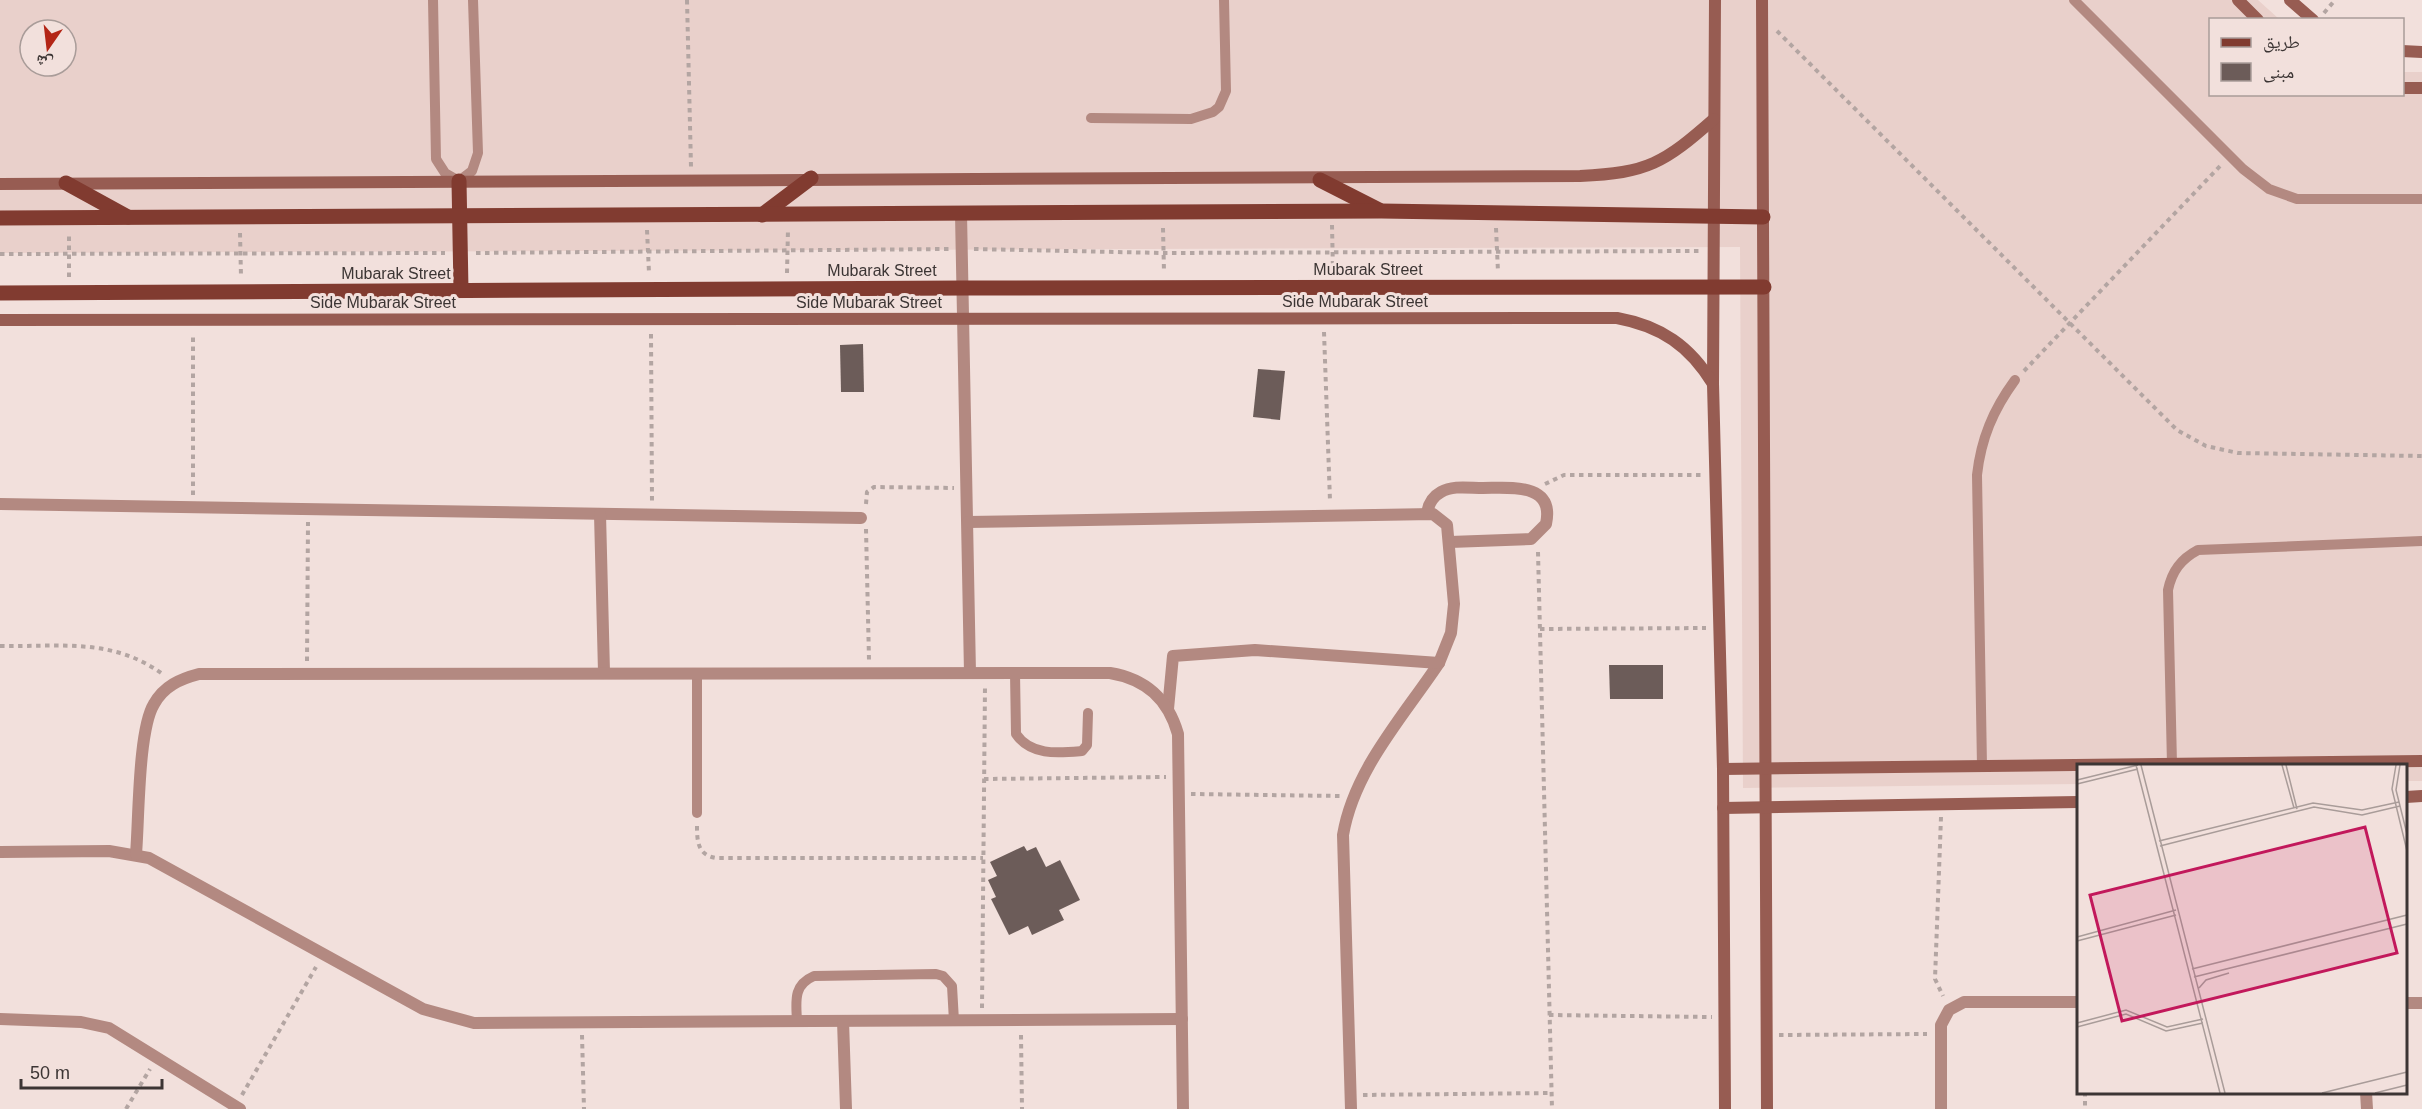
<svg xmlns="http://www.w3.org/2000/svg" width="2422" height="1109" viewBox="0 0 2422 1109" font-family="Arial,'Noto Naskh Arabic',sans-serif">
<style>
.built{fill:#e9d0cb;fill-rule:evenodd}
.building{fill:#6c5c59}
.lines{fill:none;stroke-linecap:round;stroke-linejoin:round}
.path{stroke:#b3a5a2;stroke-width:4;stroke-dasharray:4.5 4.5;stroke-linecap:butt}
.lane{stroke:#b38981;stroke-width:10}
.street{stroke:#b38981;stroke-width:12}
.secondary{stroke:#975c52;stroke-width:12}
.primary{stroke:#813b30;stroke-width:15}
.labels{text-anchor:middle;dominant-baseline:central;stroke-width:6;stroke-linejoin:round;paint-order:stroke}
.street-label{font-size:16px;fill:#3c3534;stroke:#f2e0dc}
.inset-road{fill:none;stroke:#a99c99;stroke-width:1.5}
.view{fill:#c2185b;fill-opacity:0.15;stroke:#c2185b;stroke-width:3}
.inset-edge{fill:none;stroke:#3c3534;stroke-width:3}
</style>
<rect width="100%" height="100%" fill="#f2e0dc"/>
<path class="built" d="M0,0H2258L2279,19L2210,20V94H2402L2403,72H2422V781H2406V766H2078V784L1743,788L1740,247L0,253ZM30,30H66V66H30Z"/>
<g class="building">
<path d="M863,344L864,392H841L840,345Z"/>
<path d="M1258,369L1285,371L1280,420L1253,417Z"/>
<path d="M1609,665H1663V699H1610Z"/>
<path d="M1024,846L1027,851L1036,847L1046,867L1060,860L1080,900L1059,910L1064,920L1032,935L1028,926L1009,935L991,899L996,897L988,880L997,876L990,862Z"/>
</g>
<g class="lines">
<g class="path">
<path d="M687,0L691,167"/>
<path d="M2324,13L2335,0"/>
<path d="M1777,31L2177,430L2206,446L2238,453L2422,456"/>
<path d="M1332,225L1333,272"/>
<path d="M1163,228L1164,272"/>
<path d="M1496,228L1498,272"/>
<path d="M647,230L649,273"/>
<path d="M240,233L241,276"/>
<path d="M974,249L1164,253L1699,251"/>
<path d="M476,253L949,249"/>
<path d="M0,254L445,253"/>
<path d="M787,273L788,229"/>
<path d="M69,277V234"/>
<path d="M1324,332L1330,501"/>
<path d="M651,334L652,501"/>
<path d="M2024,371L2222,164"/>
<path d="M1545,484L1564,475H1703"/>
<path d="M193,495V334"/>
<path d="M866,504L867,492L874,487L954,488"/>
<path d="M866,529L869,660"/>
<path d="M1538,552L1552,1109"/>
<path d="M1540,629L1706,628"/>
<path d="M0,646C61,647 112,637 164,675"/>
<path d="M307,661L308,522"/>
<path d="M984,779L1166,777"/>
<path d="M1191,794L1340,796"/>
<path d="M1941,817L1935,979L1943,996"/>
<path d="M697,826C697,842 698,855 716,858H983"/>
<path d="M982,1008L985,686"/>
<path d="M1549,1015L1712,1017"/>
<path d="M582,1035L584,1109"/>
<path d="M1021,1035L1022,1109"/>
<path d="M1779,1035L1927,1034"/>
<path d="M2085,1092V1109"/>
<path d="M242,1095L316,967"/>
<path d="M1363,1095L1551,1093"/>
<path d="M126,1109L150,1069"/>
</g>
<g class="lane">
<path d="M433,0L436,159L445,173L459,181L472,171L478,153L473,0"/>
<path d="M2074,0L2243,169L2269,189L2297,199H2422"/>
<path d="M1091,118L1191,119L1213,112L1219,107L1226,91L1224,0"/>
<path d="M1015,673L1016,734C1031,756 1058,753 1082,751L1087,745L1088,713"/>
<path d="M2172,764L2168,590C2172,571 2181,559 2198,550L2422,541"/>
<path d="M1982,766L1977,475C1981,439 1993,410 2015,380"/>
<path d="M697,813V673"/>
<path d="M797,1021C796,1001 793,985 814,976L936,974L943,976L952,986L954,1021"/>
</g>
<g class="street">
<path d="M961,214L970,673"/>
<path d="M0,504L861,518"/>
<path d="M600,514L604,672"/>
<path d="M1427,514C1428,505 1432,497 1441,492C1453,485 1469,488 1483,488C1509,488 1555,482 1546,524L1531,539L1450,542"/>
<path d="M968,522L1433,514L1447,525L1454,604L1451,633L1439,663C1403,717 1354,770 1343,835L1351,1109"/>
<path d="M1168,709L1173,656L1255,650L1439,663"/>
<path d="M0,852L109,851L149,858L423,1009L474,1023L1182,1019"/>
<path d="M136,854C139,820 138,730 154,704C164,686 180,679 199,674L1110,673C1146,679 1168,699 1178,734L1183,1109"/>
<path d="M2406,1003H2422"/>
<path d="M0,1019L81,1022L109,1028L240,1109"/>
<path d="M843,1021L846,1109"/>
<path d="M2366,1092L2367,1109"/>
<path d="M1941,1109V1025L1949,1010L1964,1002H2078"/>
</g>
<g class="secondary">
<path d="M1715,0L1713,384L1723,769L1725,1109"/>
<path d="M1762,0L1767,1109"/>
<path d="M2238,0L2258,20"/>
<path d="M2290,0L2313,20"/>
<path d="M2402,51L2422,52"/>
<path d="M2402,88H2422"/>
<path d="M0,184L1580,176C1648,173 1664,163 1714,119"/>
<path d="M0,320L1617,318C1661,326 1690,346 1713,384"/>
<path d="M1723,769L2422,761"/>
<path d="M2406,797L2422,796"/>
<path d="M1723,808L2078,802"/>
</g>
<g class="primary">
<path d="M1320,180L1379,210"/>
<path d="M459,181L461,290"/>
<path d="M66,183L128,217"/>
<path d="M762,215L811,178"/>
<path d="M0,218L1381,211L1763,217"/>
<path d="M0,293L964,288L1764,287"/>
</g>
</g>
<g class="labels">
<g class="street-label">
<text x="1368" y="269">Mubarak Street</text>
<text x="882" y="270">Mubarak Street</text>
<text x="396" y="273">Mubarak Street</text>
<text x="1355" y="301">Side Mubarak Street</text>
<text x="383" y="302">Side Mubarak Street</text>
<text x="869" y="302">Side Mubarak Street</text>
</g>
</g>
<g transform="translate(2077 764)">
<rect width="330" height="330" fill="#f2e0dc"/>
<path class="inset-road" d="M59,1L143,329M64,1L148,329M205,1L217,44M209,1L220,45M319,1L315,25L330,87M323,1L319,26L330,70M0,16L61,1M0,20L61,5M82,77L236,39L285,46L322,38M83,82L237,43L285,51L323,42M0,173L99,146M0,177L99,151M115,205L330,151M117,213L330,160M122,224L129,216L152,209M0,259L49,246L90,263L126,255M0,263L49,250L89,267L126,259M245,329L330,308M298,329L330,321"/>
<path class="view" d="M288,63L320,189L45,257L13,131Z"/>
<rect width="330" height="330" class="inset-edge"/>
</g>
<rect x="2209" y="18" width="195" height="78" fill="#f2e0dc" stroke="#a99c99" stroke-width="1.5"/>
<rect x="2221" y="38" width="30" height="9" fill="#813b30" stroke="#a99c99" stroke-width="1.5"/>
<text x="2263" y="48" font-size="18" fill="#3c3534">طريق</text>
<rect x="2221" y="63" width="30" height="18" fill="#6c5c59" stroke="#a99c99" stroke-width="1.5"/>
<text x="2263" y="78" font-size="18" fill="#3c3534">مبنى</text>
<g transform="translate(48 48) rotate(194)"><circle r="28" fill="#f2e0dc" stroke="#a99c99" stroke-width="1.5"/>
<path d="M0-4.5L10 22L0 15L-10 22Z" fill="#b32516"/>
<text y="-9" font-size="16" font-weight="bold" text-anchor="middle" fill="#3c3534">ش</text>
</g>
<path d="M21 1079v9h141v-9" fill="none" stroke="#3c3534" stroke-width="3"/>
<text x="30" y="1079" font-size="18" fill="#3c3534" stroke="#f2e0dc" stroke-width="4.5" paint-order="stroke">50 m</text>
</svg>
